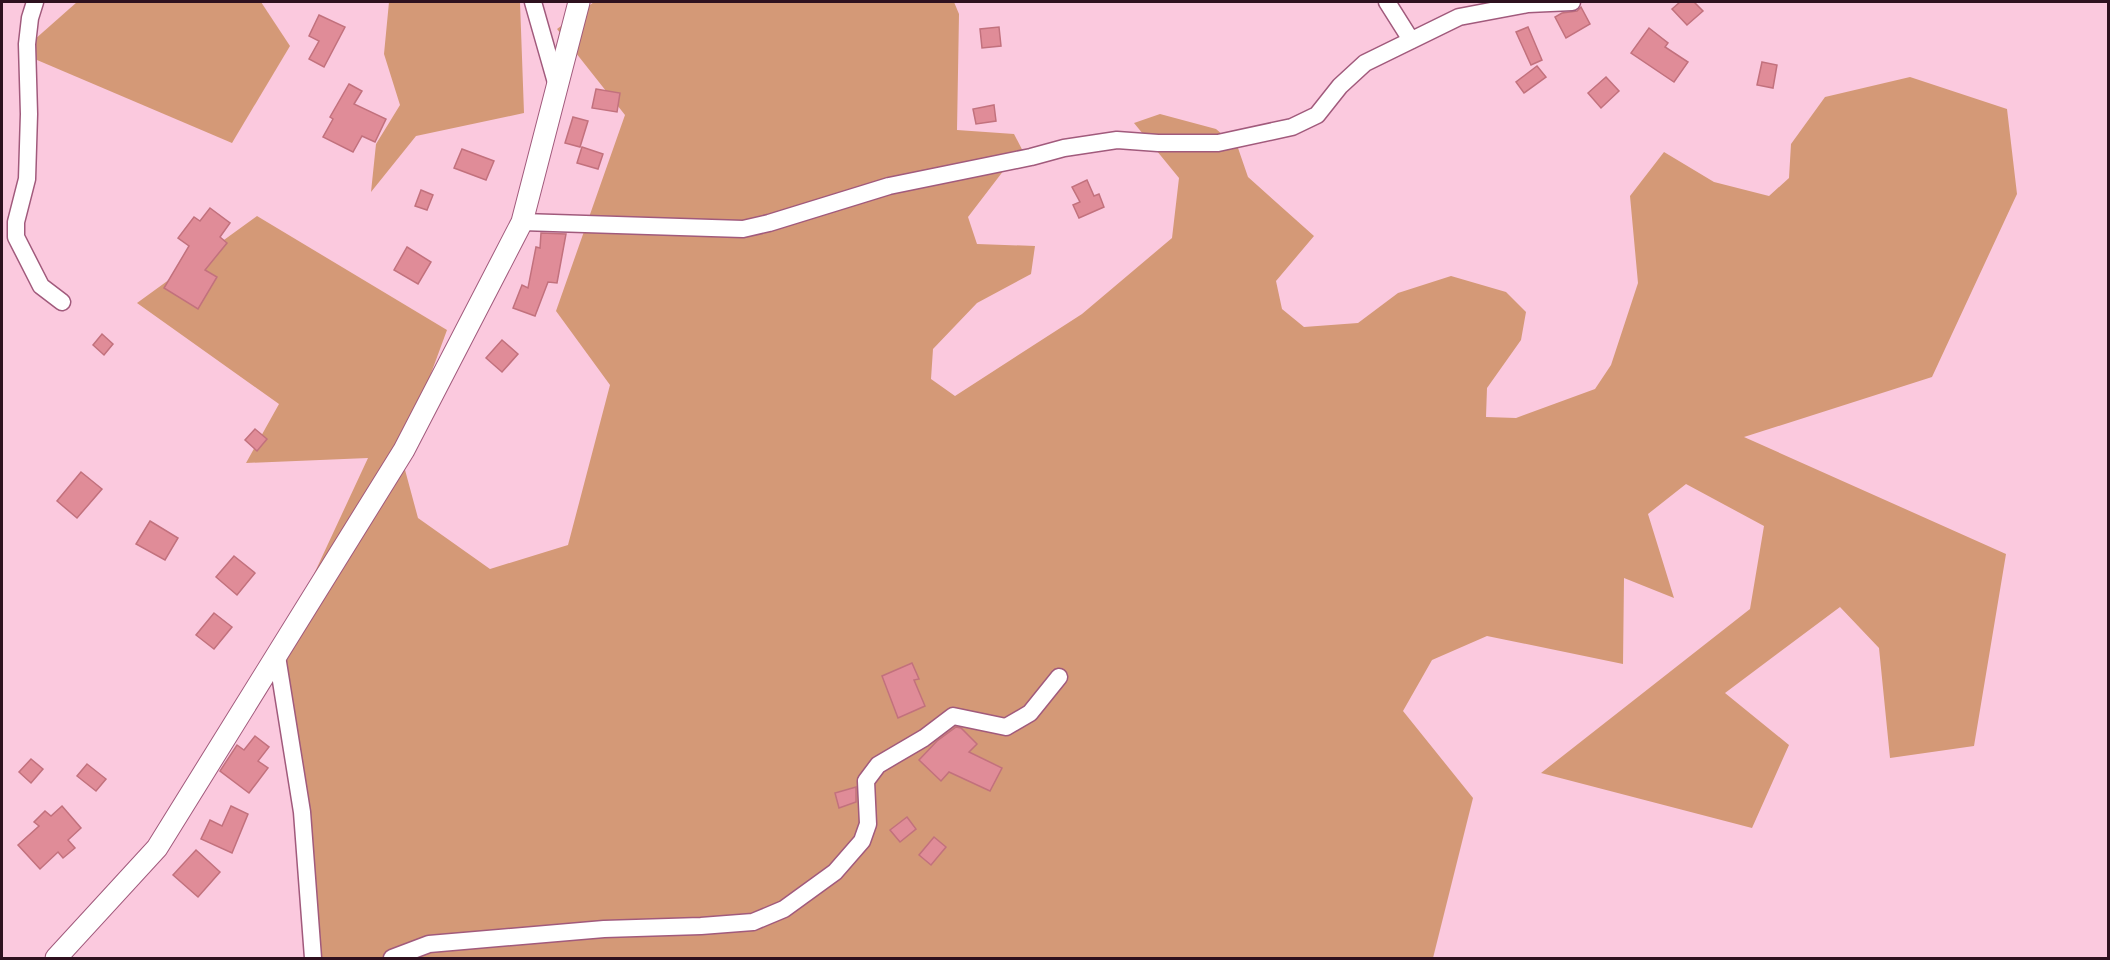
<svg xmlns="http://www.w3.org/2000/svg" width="2110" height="960" viewBox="0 0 2110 960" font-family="'Noto Sans',sans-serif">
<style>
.green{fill:#d49977}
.building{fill:#e08c98;stroke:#c2717d;stroke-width:1.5}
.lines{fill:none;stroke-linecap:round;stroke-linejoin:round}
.minor-casing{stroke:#a15a7c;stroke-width:19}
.tertiary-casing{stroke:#a15a7c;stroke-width:23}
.minor{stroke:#fff;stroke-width:16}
.tertiary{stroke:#fff;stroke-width:21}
</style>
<rect width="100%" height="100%" fill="#fbc9de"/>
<g class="green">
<path d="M77,2H261L290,46L232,143L37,60L25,48Z"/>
<path d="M389,2H520L524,113L416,136L371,192L376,144L400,105L384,54Z"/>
<path d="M594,2H954L959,14L957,130L1014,134L1028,161L1004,170L968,217L977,244L1035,246L1031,274L977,303L933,349L931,379L955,396L1082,314L1172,238L1179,178L1134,123L1160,114L1216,129L1238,148L1248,177L1314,236L1276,281L1282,309L1304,327L1358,323L1398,293L1451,276L1506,292L1526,312L1521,340L1487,388L1486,417L1516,418L1595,389L1611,365L1638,283L1630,196L1664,152L1714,182L1769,196L1789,178L1791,144L1825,97L1910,77L2007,109L2017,194L1932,377L1744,437L2006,554L1974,746L1890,758L1879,648L1840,607L1725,693L1789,745L1752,828L1541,773L1750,609L1764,526L1686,484L1648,514L1674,598L1624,578L1623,664L1487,636L1432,660L1403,711L1473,798L1433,958H310L299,816L274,660L368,458L246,463L279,404L137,303L257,216L447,330L401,455L418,518L490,569L568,545L610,385L556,311L625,115L557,29Z"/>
</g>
<g class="building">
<path d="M1680,2H1694L1703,11L1687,25L1672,9Z"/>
<path d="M1581,7L1590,24L1566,38L1555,17L1562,13L1577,11Z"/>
<path d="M319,15L345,27L324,67L309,59L319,41L309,36Z"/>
<path d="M999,27L1001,46L982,48L980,29Z"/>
<path d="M1528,27L1542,60L1531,65L1516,32Z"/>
<path d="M1649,28L1668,43L1665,47L1688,62L1674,82L1631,53Z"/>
<path d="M1762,62L1777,65L1773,88L1757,85Z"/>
<path d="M1537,66L1546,77L1524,93L1516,82Z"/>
<path d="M1606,77L1619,91L1601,108L1588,93Z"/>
<path d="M349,84L362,91L354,104L386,119L375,142L362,136L353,152L323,137L333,119L330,117Z"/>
<path d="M596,89L620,93L617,112L592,108Z"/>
<path d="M994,105L996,121L976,124L973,109Z"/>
<path d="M573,117L588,121L580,147L565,143Z"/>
<path d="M582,147L603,154L598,169L577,163Z"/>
<path d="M462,149L494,161L486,180L454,168Z"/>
<path d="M1087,180L1094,196L1099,194L1104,207L1079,218L1073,205L1080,202L1072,187Z"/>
<path d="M421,190L433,195L427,210L415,206Z"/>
<path d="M210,208L230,223L220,237L227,243L205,270L217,277L198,309L164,288L189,246L178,238L194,217L200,221Z"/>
<path d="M541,233L566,234L557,283L548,282L535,316L513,308L522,285L528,288L536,247L540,248Z"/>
<path d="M407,247L431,262L418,284L394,270Z"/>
<path d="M102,334L113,344L104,355L93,345Z"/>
<path d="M502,340L518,354L502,372L486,358Z"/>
<path d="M255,429L267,439L257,451L245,440Z"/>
<path d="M81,472L102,489L77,518L57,501Z"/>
<path d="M150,521L178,538L165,560L136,544Z"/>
<path d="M234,556L255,573L237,595L216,577Z"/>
<path d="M214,613L232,627L214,649L196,635Z"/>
<path d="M912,663L919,679L914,680L925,706L898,718L882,676Z"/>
<path d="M956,727L961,728L977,744L969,752L1002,768L990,791L949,772L941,781L919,760L937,741Z"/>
<path d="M255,736L269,747L258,761L268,768L249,793L220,771L237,745L244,750Z"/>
<path d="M31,759L43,769L31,783L19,772Z"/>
<path d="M87,764L106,779L96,791L77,776Z"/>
<path d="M856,787V802L839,808L835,793Z"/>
<path d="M62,806L81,828L68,840L75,848L63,858L58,852L40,869L18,845L39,826L34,822L45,811L51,816Z"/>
<path d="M231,806L248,814L232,853L201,839L210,820L222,826Z"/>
<path d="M907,817L916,829L900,842L890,830Z"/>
<path d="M934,837L946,847L931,865L919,855Z"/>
<path d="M196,850L220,872L198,897L173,875Z"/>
</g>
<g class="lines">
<defs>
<g id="minor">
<path d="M35,2L30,18L27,44L29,114L27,179L16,222V237L41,286L62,302"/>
<path d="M533,2L557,86"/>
<path d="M1387,2L1411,40"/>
<path d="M522,222L743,229L769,223L889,186L1031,157L1064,148L1117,140L1158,143H1218L1292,127L1317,115L1340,86L1365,63L1459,17L1528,4L1572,2"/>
<path d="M277,656L302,812L313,958"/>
<path d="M392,958L429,944L604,929L701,926L753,922L784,909L835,872L862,841L868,824L866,781L878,765L924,738L953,716L1006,727L1030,713L1059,677"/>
</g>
<path id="tertiary" d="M56,958L157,848L404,450L522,222L579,2"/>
</defs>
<use href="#minor" class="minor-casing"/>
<use href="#tertiary" class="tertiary-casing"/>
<use href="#minor" class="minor"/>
<use href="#tertiary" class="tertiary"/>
</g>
<rect width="2110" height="960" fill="none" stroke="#2e111f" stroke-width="6"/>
</svg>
